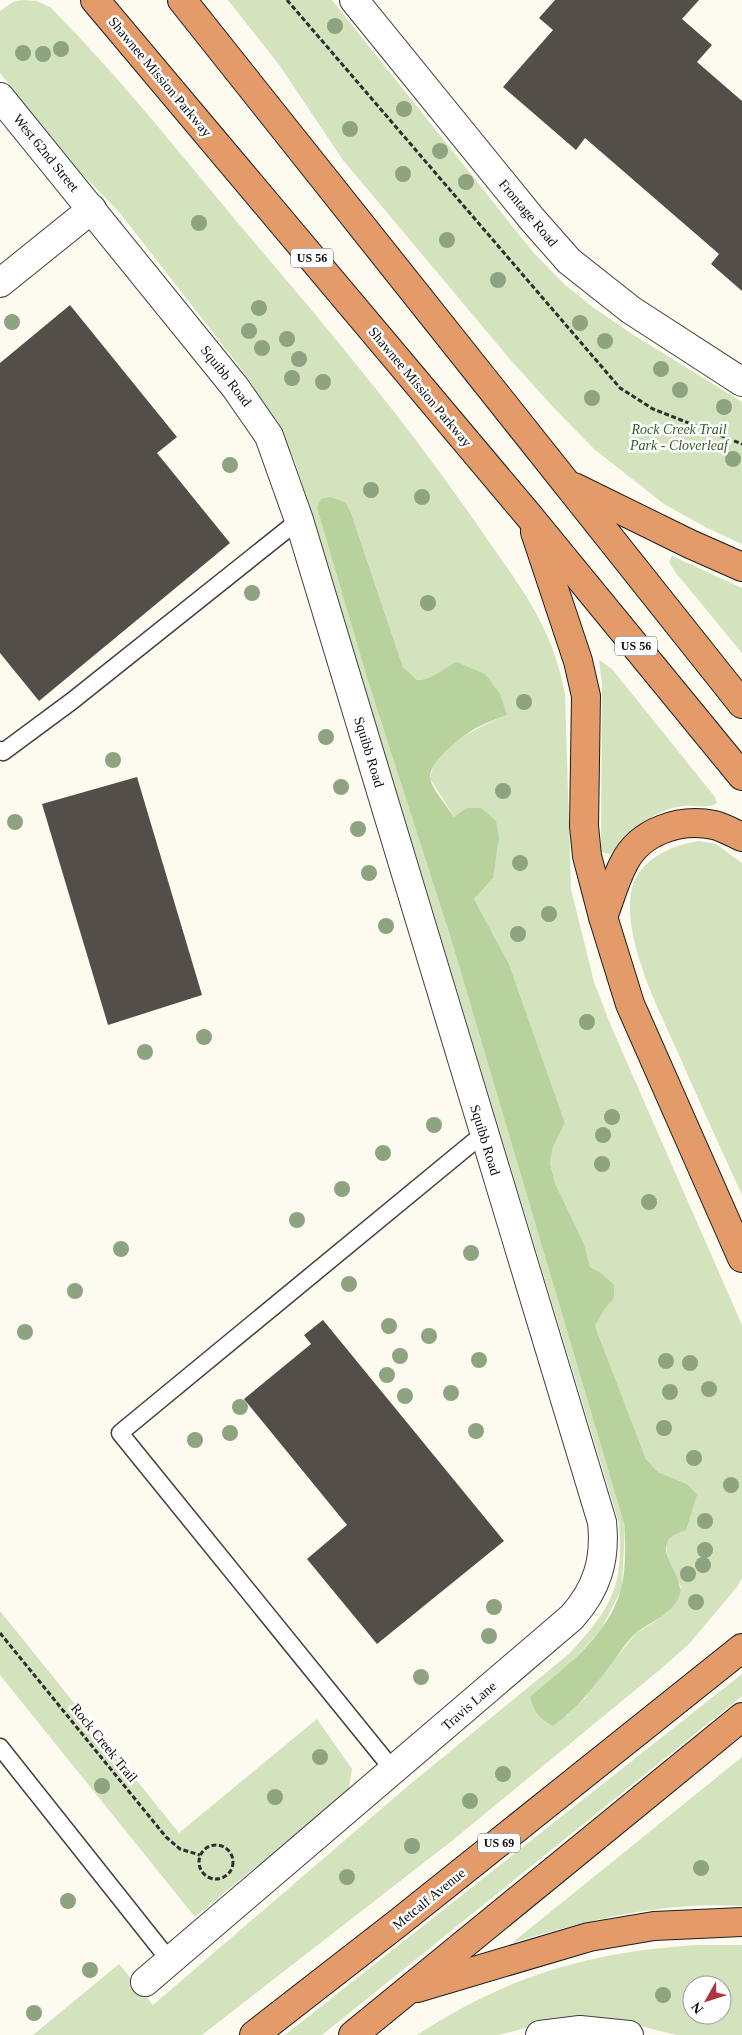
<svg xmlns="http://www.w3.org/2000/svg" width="742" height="2035" viewBox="0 0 742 2035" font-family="Georgia,serif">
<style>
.green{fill:#d3e3bd;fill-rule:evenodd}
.forest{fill:#b8d29e}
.building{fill:#544e4b}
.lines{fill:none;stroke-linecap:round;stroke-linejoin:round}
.lane-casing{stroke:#404040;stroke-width:19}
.street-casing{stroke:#404040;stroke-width:30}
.highway-casing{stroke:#1e1e1e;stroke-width:30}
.path{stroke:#2f2f2f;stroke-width:3;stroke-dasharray:5 2.5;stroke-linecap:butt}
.lane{stroke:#fff;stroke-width:16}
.street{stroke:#fff;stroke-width:28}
.highway{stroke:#e29b69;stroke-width:28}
.tree{fill:#8ea380}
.labels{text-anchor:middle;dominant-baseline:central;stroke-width:5;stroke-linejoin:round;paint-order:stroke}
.shield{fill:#fff;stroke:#565656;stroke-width:1}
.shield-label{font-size:12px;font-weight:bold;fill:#0d0d0d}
.street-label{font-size:14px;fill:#0d0d0d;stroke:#fff}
.park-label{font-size:14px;font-style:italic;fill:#345c26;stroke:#fff}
</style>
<rect width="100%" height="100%" fill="#fdfaef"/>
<g class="green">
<path d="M22,0L37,1L50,7C121,78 184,159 249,236C329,330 408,424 478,526C517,583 552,623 565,694L571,889L594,982L611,1026L742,1325V1578L737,1587L689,1644L662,1668L453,1840L202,2035H33L119,1964L153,2005L408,1786L570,1653C612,1607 624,1586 619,1523L312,513L294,459L276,421L242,370L120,213L82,174L0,73V11L13,2ZM317,508L351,513L403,667L417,680C432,680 444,668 457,663L485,674L507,715C481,726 433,746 430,779L493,877L474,899L509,964L565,1123L553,1147L550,1163L555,1183L584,1244L590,1267L601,1273L614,1298L604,1310L595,1326L646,1459L658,1472L687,1484L673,1534L666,1544L668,1561L681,1587L656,1621L636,1633L585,1698L566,1716L571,1662L601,1630L622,1588L625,1527L451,939L367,678Z"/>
<path d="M228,0H332L533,252L564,284L594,308L632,334L742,402V544L707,528L664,504L594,449L553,407L508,357L343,160L280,66Z"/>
<path d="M672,556L742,588V653L676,573L669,562Z"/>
<path d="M599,660L612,669L715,797L717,803C708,809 694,805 683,806C651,810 631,833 610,854L601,852L602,684Z"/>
<path d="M699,841L716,844L742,863V1195C722,1151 702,1108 683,1064C663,1018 620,938 632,888C640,859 672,845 699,841Z"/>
<path d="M0,1611L179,1833L317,1719L352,1769L349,1789L195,1917L0,1675Z"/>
<path d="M742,1674V1696L322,2035H285Z"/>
<path d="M742,1757V1906C664,1901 586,1920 512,1943Z"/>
<path d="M699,1945H742V2035H676L633,2024L564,2022L526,2028L498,2035H417C507,1976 592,1951 699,1945ZM692,1985H722V2015H692Z"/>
</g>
<path class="forest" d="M330,497L345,502L351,513L403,667L417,680C432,680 444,668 457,662L485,674L500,694L507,715C497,719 485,723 476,728C463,735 428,762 430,778C431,787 448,808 454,817L467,808H481L496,821L499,837L493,878L474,899L509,964L565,1123L553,1147L550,1163L555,1183L584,1244L590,1267L601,1273L614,1285V1298L604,1310L595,1326L646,1459L658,1472L687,1484L697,1495L686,1530C639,1544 691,1575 678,1599C669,1615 651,1622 637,1632C628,1639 620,1653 613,1662C595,1686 578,1708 553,1726C541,1720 533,1711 530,1697C565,1667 609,1635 621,1589C626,1570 625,1547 625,1527L451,939L367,678L317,508L321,499Z"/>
<g class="building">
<path d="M555,0H699L682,19L712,45L697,62L742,101V291L711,264L719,254L585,138L576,150L503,87L553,30L539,18Z"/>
<path d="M70,305L177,437L157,453L230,543L39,701L0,653V363Z"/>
<path d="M137,777L202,995L108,1025L42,804Z"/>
<path d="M323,1320L504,1541L377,1644L307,1559L347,1525L244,1399L311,1344L304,1335Z"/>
</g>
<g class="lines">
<defs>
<g id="lane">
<path d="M0,750L3,752L72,701L299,520"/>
<path d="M0,1747L170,1961"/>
<path d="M394,1771L120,1433L483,1134"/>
</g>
<g id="street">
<path d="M354,0L532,219L569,261L631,310L742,382"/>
<path d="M0,97L235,387L269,436L299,520L602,1522C606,1560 597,1589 572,1617L145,1982"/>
<path d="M0,283L92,209"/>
<path d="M540,2035L580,2030L629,2035"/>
</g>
<g id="highway">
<path d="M95,0L529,516L742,776"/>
<path d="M182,0L742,704"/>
<path d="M574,487L690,544L742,567"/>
<path d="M535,532L578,661L586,696L584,826L587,856L603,917L630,1004L742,1258"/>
<path d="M603,917C610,899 615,880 624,863C640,831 680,818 714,825C723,827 733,833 742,837"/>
<path d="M417,1988L589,1937L654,1926L742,1922"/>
<path d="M254,2035L398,1923L742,1648"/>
<path d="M353,2035L742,1717"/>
</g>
</defs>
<use href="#lane" class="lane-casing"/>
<use href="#street" class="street-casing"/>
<use href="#highway" class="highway-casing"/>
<g class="path">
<path d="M287,0L620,388L653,409L742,444"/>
<path d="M0,1633L166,1837L180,1849L200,1855"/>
<circle cx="216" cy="1862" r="17"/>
</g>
<use href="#lane" class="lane"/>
<use href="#street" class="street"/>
<use href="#highway" class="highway"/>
</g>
<g class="tree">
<circle cx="335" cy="26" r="8"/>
<circle cx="61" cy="49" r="8"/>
<circle cx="23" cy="53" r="8"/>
<circle cx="43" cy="54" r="8"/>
<circle cx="404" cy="109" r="8"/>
<circle cx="350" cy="129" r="8"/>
<circle cx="440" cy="151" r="8"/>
<circle cx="403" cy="174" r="8"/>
<circle cx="466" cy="182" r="8"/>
<circle cx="199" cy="223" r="8"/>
<circle cx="447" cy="240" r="8"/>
<circle cx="498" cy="280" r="8"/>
<circle cx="259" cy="308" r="8"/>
<circle cx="12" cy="322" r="8"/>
<circle cx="580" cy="323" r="8"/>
<circle cx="249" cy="331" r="8"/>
<circle cx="287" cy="339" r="8"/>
<circle cx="605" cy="341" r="8"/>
<circle cx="262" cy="348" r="8"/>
<circle cx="299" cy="359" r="8"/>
<circle cx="661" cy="369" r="8"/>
<circle cx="292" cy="378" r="8"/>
<circle cx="323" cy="382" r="8"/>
<circle cx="680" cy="390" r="8"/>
<circle cx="592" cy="398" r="8"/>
<circle cx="724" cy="407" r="8"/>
<circle cx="733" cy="459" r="8"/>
<circle cx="230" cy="465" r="8"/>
<circle cx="371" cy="490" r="8"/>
<circle cx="422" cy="497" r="8"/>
<circle cx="252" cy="593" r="8"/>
<circle cx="428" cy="603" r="8"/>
<circle cx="524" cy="702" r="8"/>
<circle cx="326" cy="737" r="8"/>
<circle cx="113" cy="760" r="8"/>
<circle cx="341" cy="787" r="8"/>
<circle cx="503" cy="791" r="8"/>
<circle cx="15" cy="822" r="8"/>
<circle cx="358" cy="829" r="8"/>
<circle cx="520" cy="863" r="8"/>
<circle cx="369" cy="873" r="8"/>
<circle cx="549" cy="914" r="8"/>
<circle cx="386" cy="926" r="8"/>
<circle cx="518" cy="934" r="8"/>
<circle cx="587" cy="1022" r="8"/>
<circle cx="204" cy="1037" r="8"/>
<circle cx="145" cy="1052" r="8"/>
<circle cx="612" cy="1117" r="8"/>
<circle cx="434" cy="1125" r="8"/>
<circle cx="603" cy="1135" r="8"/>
<circle cx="383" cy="1153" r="8"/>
<circle cx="602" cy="1164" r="8"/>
<circle cx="342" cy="1189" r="8"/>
<circle cx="649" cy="1202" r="8"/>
<circle cx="297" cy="1220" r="8"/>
<circle cx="121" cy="1249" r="8"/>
<circle cx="471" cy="1253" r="8"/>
<circle cx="349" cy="1284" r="8"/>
<circle cx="75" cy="1291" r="8"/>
<circle cx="389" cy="1326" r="8"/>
<circle cx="25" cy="1332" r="8"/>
<circle cx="429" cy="1336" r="8"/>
<circle cx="400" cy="1356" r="8"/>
<circle cx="479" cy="1360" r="8"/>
<circle cx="666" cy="1361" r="8"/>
<circle cx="690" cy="1363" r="8"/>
<circle cx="387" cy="1375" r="8"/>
<circle cx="709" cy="1389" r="8"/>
<circle cx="670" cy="1392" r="8"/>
<circle cx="451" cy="1393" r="8"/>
<circle cx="405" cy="1396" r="8"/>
<circle cx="240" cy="1407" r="8"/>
<circle cx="664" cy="1428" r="8"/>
<circle cx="476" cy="1431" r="8"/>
<circle cx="230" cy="1433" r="8"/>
<circle cx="195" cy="1440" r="8"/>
<circle cx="694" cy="1458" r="8"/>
<circle cx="731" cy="1485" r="8"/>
<circle cx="705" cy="1521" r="8"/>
<circle cx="705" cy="1550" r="8"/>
<circle cx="703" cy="1565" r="8"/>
<circle cx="688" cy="1574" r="8"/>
<circle cx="696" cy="1602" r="8"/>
<circle cx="494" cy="1607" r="8"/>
<circle cx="489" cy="1636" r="8"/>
<circle cx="421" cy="1677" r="8"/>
<circle cx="320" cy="1757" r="8"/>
<circle cx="503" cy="1774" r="8"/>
<circle cx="102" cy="1786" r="8"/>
<circle cx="275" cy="1797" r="8"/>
<circle cx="470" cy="1801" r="8"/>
<circle cx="412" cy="1846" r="8"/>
<circle cx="701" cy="1868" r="8"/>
<circle cx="347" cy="1877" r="8"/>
<circle cx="68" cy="1901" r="8"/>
<circle cx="90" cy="1970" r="8"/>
<circle cx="663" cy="1995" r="8"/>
<circle cx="34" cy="2013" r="8"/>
</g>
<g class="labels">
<g class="shield">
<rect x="291" y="248.5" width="42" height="19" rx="4"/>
<rect x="615" y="636.5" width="42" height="19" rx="4"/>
<rect x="478" y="1833.5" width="42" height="19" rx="4"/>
</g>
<g class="shield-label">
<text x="312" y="258">US 56</text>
<text x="636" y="646">US 56</text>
<text x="499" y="1843">US 69</text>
</g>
<g class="street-label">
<text transform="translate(160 77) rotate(50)">Shawnee Mission Parkway</text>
<text transform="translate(46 153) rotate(51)">West 62nd Street</text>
<text transform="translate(528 213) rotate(50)">Frontage Road</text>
<text transform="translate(226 376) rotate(52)">Squibb Road</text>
<text transform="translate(420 387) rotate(50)">Shawnee Mission Parkway</text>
<text transform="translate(369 752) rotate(73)">Squibb Road</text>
<text transform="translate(485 1140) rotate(73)">Squibb Road</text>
<text transform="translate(469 1706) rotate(-41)">Travis Lane</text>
<text transform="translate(104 1743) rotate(51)">Rock Creek Trail</text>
<text transform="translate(429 1899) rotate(-39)">Metcalf Avenue</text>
</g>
<g class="park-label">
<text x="679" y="429">Rock Creek Trail<tspan x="679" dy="16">Park - Cloverleaf</tspan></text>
</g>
</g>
<g transform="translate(707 2000) rotate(231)"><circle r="24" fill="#ffffff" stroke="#9e9e9e"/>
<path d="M0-4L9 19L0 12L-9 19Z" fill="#ab3741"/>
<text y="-8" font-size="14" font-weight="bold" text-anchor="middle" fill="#0d0d0d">N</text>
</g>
</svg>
